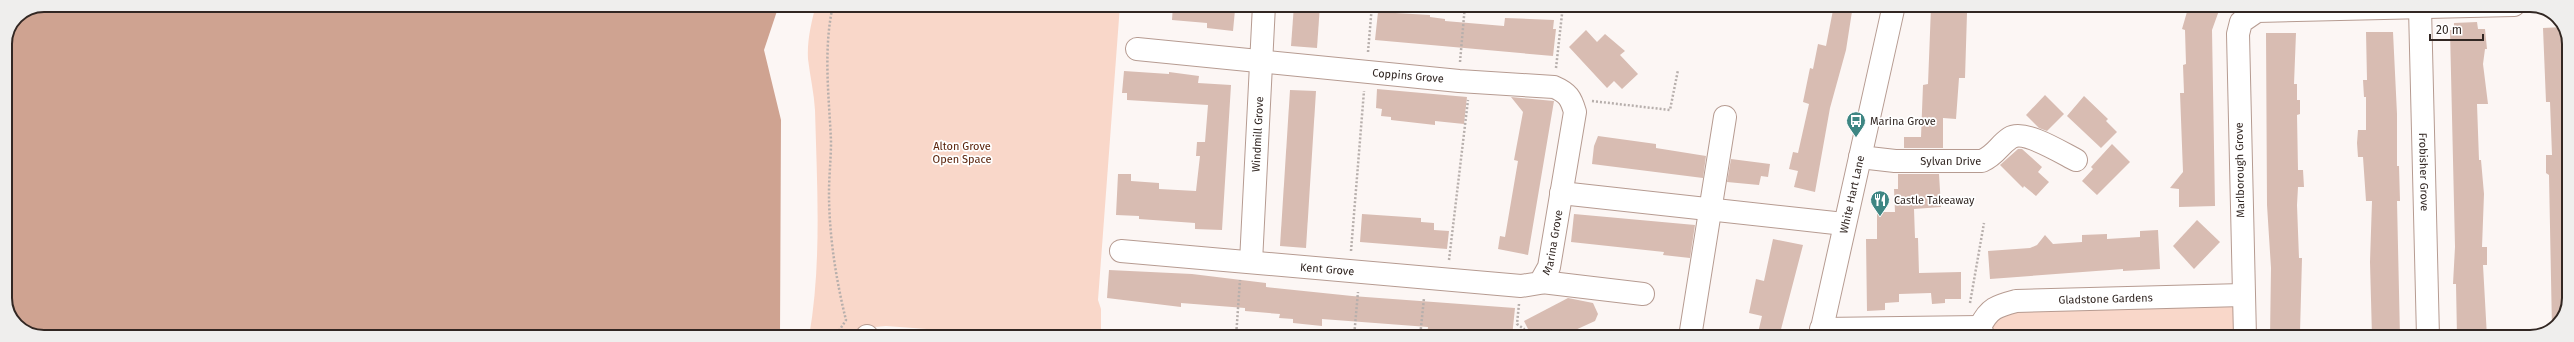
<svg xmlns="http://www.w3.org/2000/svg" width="2574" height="342" viewBox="0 0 2574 342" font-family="'Fira Sans',sans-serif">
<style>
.green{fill:#f9d7c9}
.water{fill:#cfa391}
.building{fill:#d8bcb2}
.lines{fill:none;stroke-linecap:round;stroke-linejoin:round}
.minor-casing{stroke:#b69b91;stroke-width:24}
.path{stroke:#b7afac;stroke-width:2.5;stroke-dasharray:2 2;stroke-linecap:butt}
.minor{stroke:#fff;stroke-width:22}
.labels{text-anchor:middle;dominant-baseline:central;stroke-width:3.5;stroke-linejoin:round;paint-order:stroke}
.street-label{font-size:11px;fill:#322723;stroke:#fff}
.poi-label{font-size:11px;fill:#322723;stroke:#fff;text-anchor:start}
.park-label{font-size:11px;fill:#5b240c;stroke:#fff}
.rim{fill:none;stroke:#322723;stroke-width:2}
</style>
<rect width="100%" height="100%" fill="#fcf6f4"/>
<g class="green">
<path d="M816,5H1120L1098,300L1101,309V337H1036L886,326L864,328L858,337H809C822,263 817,185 815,110C814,93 810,76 808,59C807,41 811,23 816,5Z"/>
<path d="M2229,303L2236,307L2235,337H1992L1989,334L1997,312Z"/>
</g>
<path class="water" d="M44,5H779L764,50L781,120L780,337H39L17,326L5,303V44L17,16Z"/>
<g class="building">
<path d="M1173,5L1235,10L1233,31L1207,28V23L1172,20Z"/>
<path d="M1294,5H1320L1317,48L1291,46Z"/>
<path d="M1834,5H1853L1846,50L1830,108L1815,192L1794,187L1798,171L1789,169L1793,152L1798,153L1809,104L1803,102L1810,68L1813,69L1818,44L1826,46Z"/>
<path d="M2189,5H2221L2212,30L2215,206L2179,207V189L2170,188L2183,172L2180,93H2184L2183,65L2186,64L2185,30L2182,29Z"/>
<path d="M1931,7L1955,8V12L1967,13L1965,78H1959L1956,119L1943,118V148H1904V137H1921L1923,85L1928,84Z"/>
<path d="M1378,12L1430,15V17L1445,19V21L1504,26L1505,18L1554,20L1553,29H1556L1553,56L1375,40Z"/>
<path d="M2477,22L2478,29H2485L2487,49H2485L2483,64L2488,104H2477L2479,160H2481L2484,194L2482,247H2487V265H2483L2487,337H2457L2456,284H2453L2455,247L2450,30H2454V23Z"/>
<path d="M2563,27L2569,39V303L2556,327L2552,329L2549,175L2546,173V155H2552L2550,102H2546L2543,28Z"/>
<path d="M1586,30L1597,42L1605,34L1625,51L1620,55L1638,74L1622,89L1614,81L1607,88L1569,47Z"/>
<path d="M2366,32H2393L2397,114V166H2399L2400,201H2397L2400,337H2372L2370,262L2372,201H2366L2363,157H2358L2357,143L2358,130H2366V97H2364L2363,80H2367Z"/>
<path d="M2266,33H2296L2294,84H2297V100H2300V114L2297,115L2298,170H2303L2304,187H2298L2297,205L2299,258H2302L2300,332H2298V337H2270L2271,268L2267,205Z"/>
<path d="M1124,71L1169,74V72L1199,76L1198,83L1231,85L1222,230L1195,229V223L1139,219V216L1116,215L1118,174H1131V181L1159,183V189L1196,191L1200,156H1196L1197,142H1205L1208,105L1127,100V93H1122Z"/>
<path d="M1377,89L1467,97L1464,124L1435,121V125L1391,120V117L1381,116L1382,109L1376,108Z"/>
<path d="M1290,90L1316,91L1306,248L1280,246Z"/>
<path d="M2045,95L2064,114L2047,131L2039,128L2026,115Z"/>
<path d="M2084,96L2108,119L2106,121L2117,132L2101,148L2067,116Z"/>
<path d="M1511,97L1554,101L1528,255L1498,249L1500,236L1505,237L1518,161L1514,160L1523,112Z"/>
<path d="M1598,136L1656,144V148L1706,156L1703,178L1592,164L1594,146Z"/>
<path d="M2112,144L2130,162L2097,195L2082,181L2093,169L2091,167Z"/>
<path d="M2018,149H2022L2042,167L2038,172L2049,182L2036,196L2024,186L2023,188L2000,165Z"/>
<path d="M1731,159L1770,164L1768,177L1761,176L1759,185L1727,182Z"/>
<path d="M1898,174H1939L1941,207L1914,209L1915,238H1918L1919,273L1961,272V299H1945V303L1932,304L1931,293L1899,294V302L1885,303V310L1867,311L1866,239H1877V212H1895L1894,189H1898Z"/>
<path d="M1362,214L1421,218V222L1434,223V230L1449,231L1447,249L1360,242Z"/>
<path d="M1574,214L1695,225L1690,258L1663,255L1664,252L1571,242Z"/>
<path d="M2197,220L2220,242L2194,269L2173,246Z"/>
<path d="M2158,230L2160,269L2123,271V269L1990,279L1988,251L2030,248L2037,245L2045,235L2053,244L2082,242V235L2107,234V239L2140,237V231Z"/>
<path d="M1773,239L1803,245L1779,337H1757L1762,316L1749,313L1756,279L1764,281Z"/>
<path d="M1109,270L1192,274L1266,283V287L1352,296L1515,308L1512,337L1487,336V332L1445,329L1444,337L1427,336L1428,327L1322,319V326L1293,323V319L1279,318L1280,314L1245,311V308L1181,303V307L1107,298Z"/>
<path d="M1568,298L1593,303L1598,314L1595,321L1560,337H1532L1524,321Z"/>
</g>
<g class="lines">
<defs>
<g id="minor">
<path id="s1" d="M2420,8L2428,337"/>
<path id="s2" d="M1860,157L1895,161H1982C1997,154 1998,146 2010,138C2024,129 2062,153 2076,160"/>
<path d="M1561,193L1844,224"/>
<path id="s3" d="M1121,251L1521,286L1540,283L1549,267L1575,112C1571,98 1568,93 1554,87L1459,81L1137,49"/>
<path id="s4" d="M1251,262L1264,5"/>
<path d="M1542,282L1643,294"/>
<path d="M1821,329L1980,327"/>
<path d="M867,337V336"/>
<path d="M1690,337L1725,117"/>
<path id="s5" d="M1820,337L1894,5"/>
<path id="s6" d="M1984,337L1980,327C1989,308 1997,306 2016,301L2243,295"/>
<path d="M2245,337L2238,34L2241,22L2257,11L2514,5"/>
</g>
</defs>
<use href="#minor" class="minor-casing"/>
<g class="path">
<path d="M833,5C823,50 829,96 831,141C831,159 829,176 829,193C829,235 836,280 846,320L835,337"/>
<path d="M1368,52L1372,5"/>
<path d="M1460,62L1465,5"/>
<path d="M1556,68L1563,5"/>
<path d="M1592,101L1670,110L1678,70"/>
<path d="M1351,251L1364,91"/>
<path d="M1449,260L1468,100"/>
<path d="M1970,303L1984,223"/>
<path d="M1519,304L1517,324L1524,329L1527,337"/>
<path d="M1236,337L1240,280"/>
<path d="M1354,337L1358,292"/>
<path d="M1420,337L1424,298"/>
</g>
<use href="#minor" class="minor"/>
</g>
<defs>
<symbol id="bus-pin" viewBox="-11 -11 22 30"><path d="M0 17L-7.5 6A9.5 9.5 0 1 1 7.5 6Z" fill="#3e8683" stroke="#fff"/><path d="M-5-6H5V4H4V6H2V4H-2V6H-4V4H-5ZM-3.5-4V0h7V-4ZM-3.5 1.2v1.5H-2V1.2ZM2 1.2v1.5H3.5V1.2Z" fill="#fff"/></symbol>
<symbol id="restaurant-pin" viewBox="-11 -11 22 30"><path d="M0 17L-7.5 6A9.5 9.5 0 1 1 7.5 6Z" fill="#3e8683" stroke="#fff"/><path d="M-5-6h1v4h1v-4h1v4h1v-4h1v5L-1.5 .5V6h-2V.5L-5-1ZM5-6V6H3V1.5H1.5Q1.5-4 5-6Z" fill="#fff"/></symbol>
</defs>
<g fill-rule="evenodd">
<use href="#bus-pin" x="1845" y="110" width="22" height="30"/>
<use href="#restaurant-pin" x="1869" y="189" width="22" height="30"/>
</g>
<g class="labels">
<g class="street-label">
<text transform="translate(1408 76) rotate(5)">Coppins Grove</text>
<text stroke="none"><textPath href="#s4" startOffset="128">Windmill Grove</textPath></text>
<text stroke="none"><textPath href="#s2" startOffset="91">Sylvan Drive</textPath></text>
<text transform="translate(2240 170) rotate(-91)">Marlborough Grove</text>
<text stroke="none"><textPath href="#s1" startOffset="164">Frobisher Grove</textPath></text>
<text stroke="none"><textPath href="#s5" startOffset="146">White Hart Lane</textPath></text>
<text stroke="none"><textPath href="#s3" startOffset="464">Marina Grove</textPath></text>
<text stroke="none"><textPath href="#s3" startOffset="207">Kent Grove</textPath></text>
<text stroke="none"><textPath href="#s6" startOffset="147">Gladstone Gardens</textPath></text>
</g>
<g class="poi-label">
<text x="1870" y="121">Marina Grove</text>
<text x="1894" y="200">Castle Takeaway</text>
</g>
<g class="park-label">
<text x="962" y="146">Alton Grove<tspan x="962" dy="13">Open Space</tspan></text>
</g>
</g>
<path d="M0 0H2574V342H0ZM44 12H2530A32 32 0 0 1 2562 44V298A32 32 0 0 1 2530 330H44A32 32 0 0 1 12 298V44A32 32 0 0 1 44 12Z" fill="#efeeed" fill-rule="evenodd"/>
<path class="rim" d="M44 12H2530A32 32 0 0 1 2562 44V298A32 32 0 0 1 2530 330H44A32 32 0 0 1 12 298V44A32 32 0 0 1 44 12Z"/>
<path d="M2430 34v6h53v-6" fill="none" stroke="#322723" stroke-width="2"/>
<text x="2436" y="34" font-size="12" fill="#322723" stroke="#ffffff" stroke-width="3" paint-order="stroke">20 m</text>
</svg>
